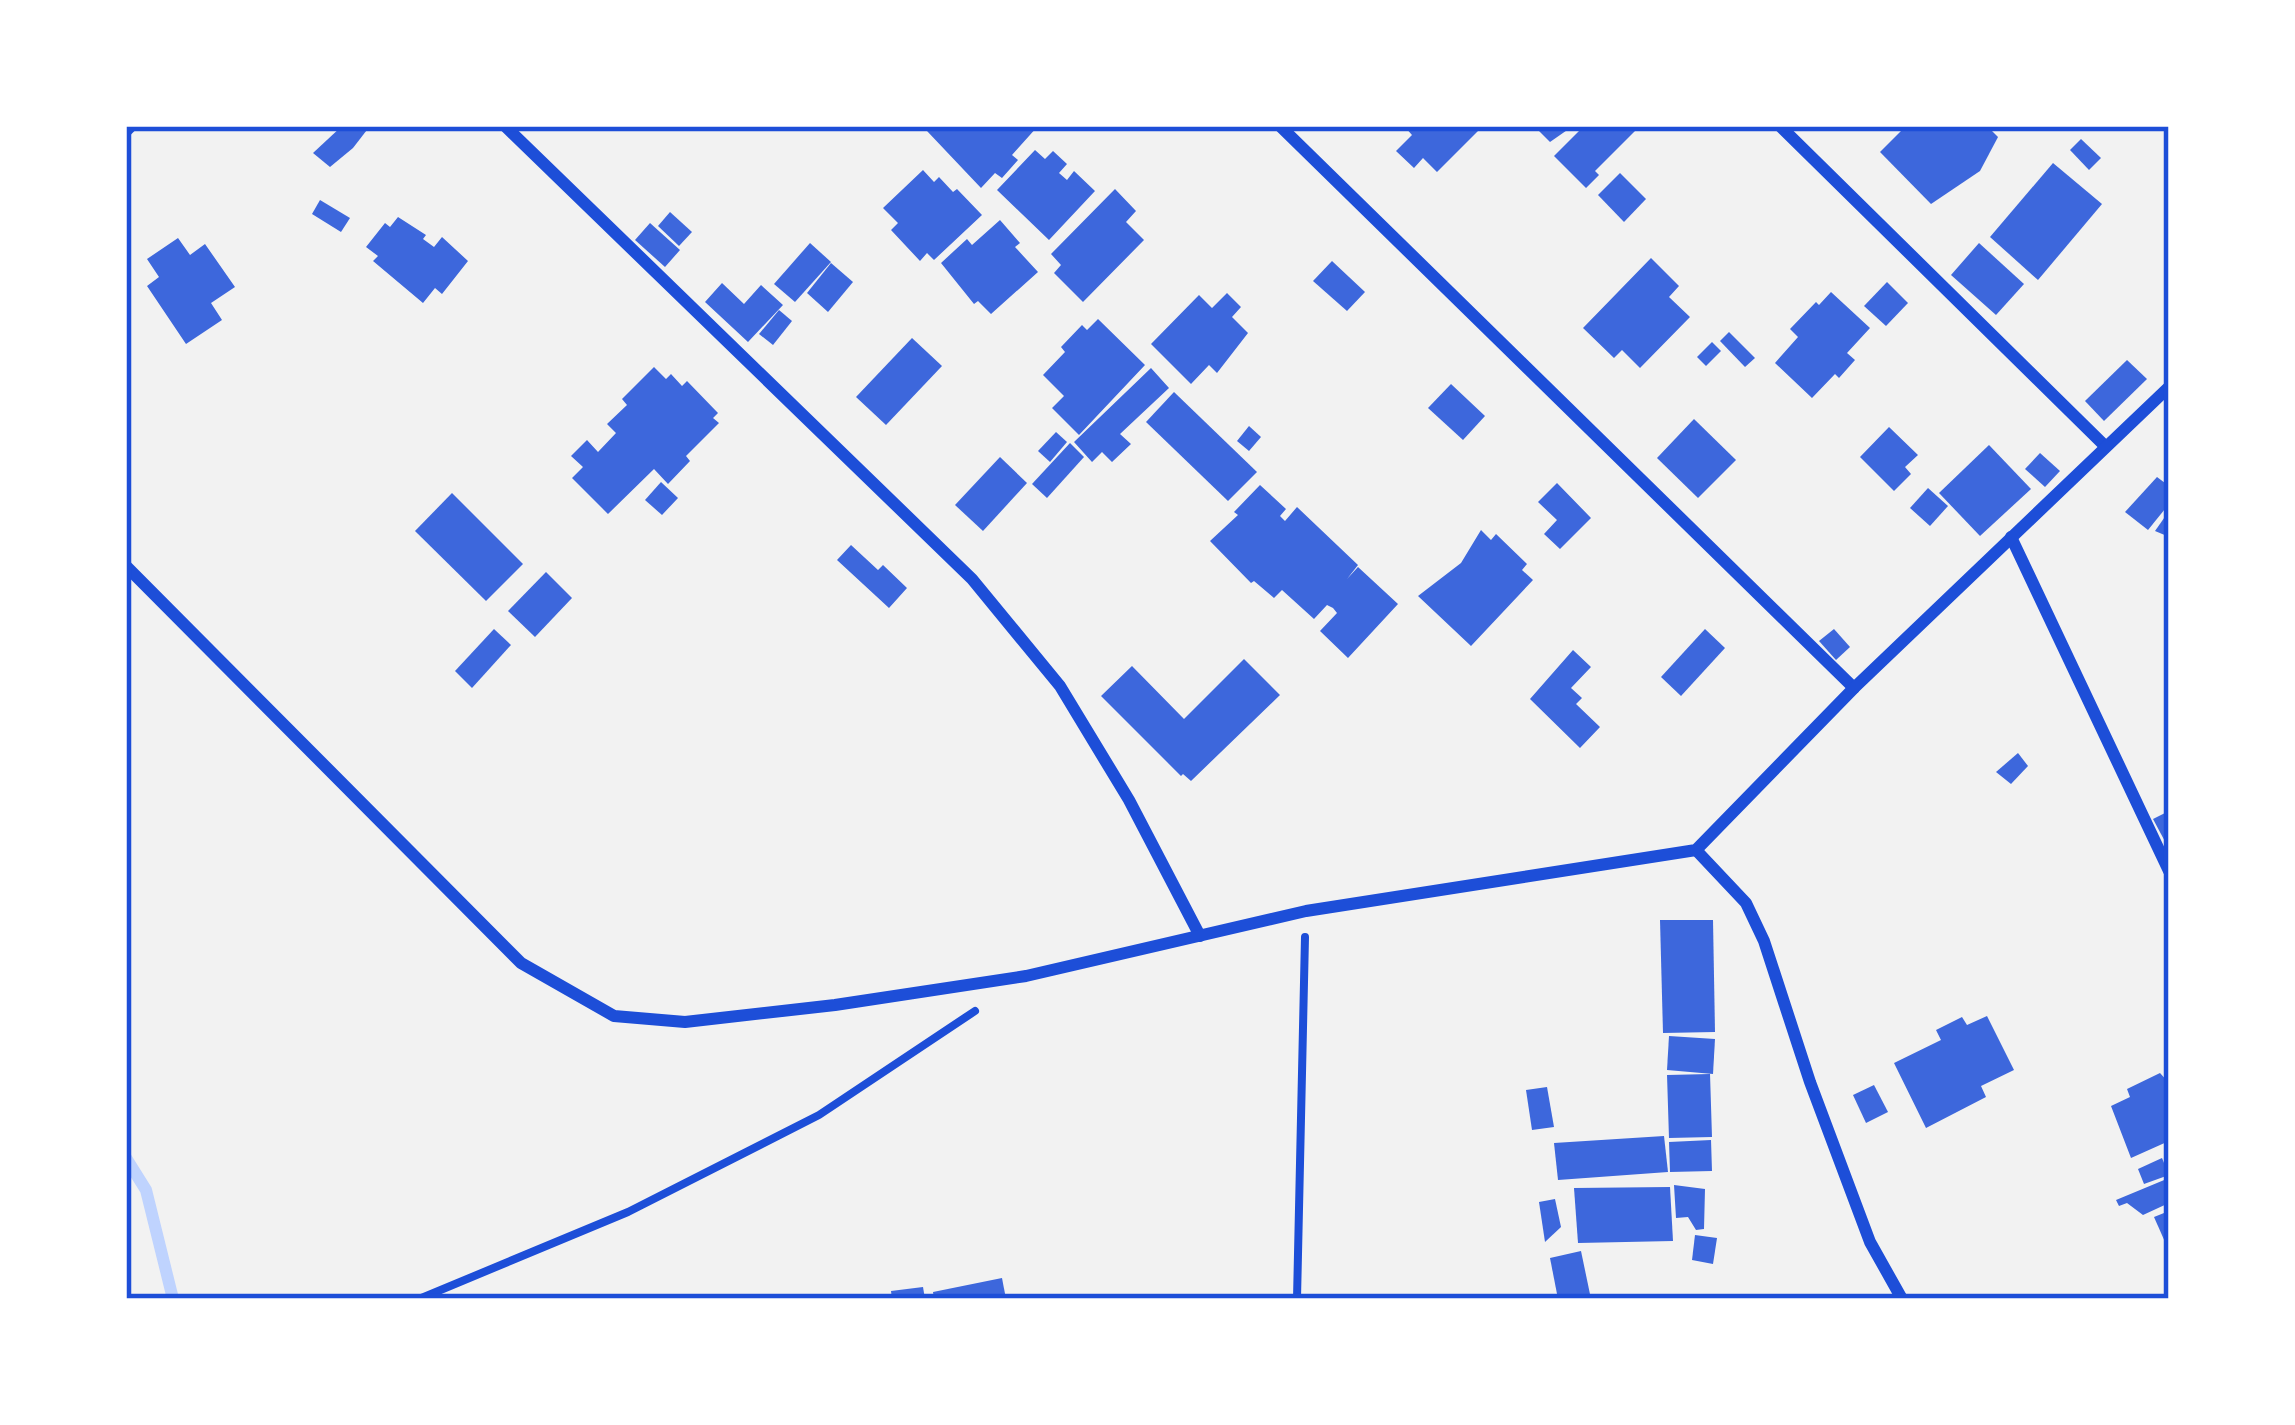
<svg xmlns="http://www.w3.org/2000/svg" width="2295" height="1425" viewBox="0 0 2295 1425" font-family="'Noto Sans',sans-serif">
<style>
.lines{fill:none;stroke-linecap:round;stroke-linejoin:round}
.stream{stroke:#bfd3fe;stroke-width:12}
.building{fill:#3d67dc}
.path{stroke:#1d4ed8;stroke-width:8}
.minor{stroke:#1d4ed8;stroke-width:12}
.neatline{fill:none;stroke:#1d4ed8;stroke-width:4.5}
</style>
<rect width="100%" height="100%" fill="#f2f2f2"/>
<g class="lines">
<path class="stream" d="M126,1158L146,1190L173,1299"/>
</g>
<g class="building">
<path d="M342,126H370L353,148L330,167L313,153Z"/>
<path d="M932,126H1038L1012,155L1018,160L1002,178L995,173L981,188L927,131Z"/>
<path d="M1404,126H1483L1437,172L1423,158L1414,168L1396,151L1412,135Z"/>
<path d="M1534,126H1573L1550,142Z"/>
<path d="M1576,126H1640L1595,171L1599,175L1586,188L1554,156L1580,130Z"/>
<path d="M1906,126H1987L1998,137L1980,171L1931,204L1880,152Z"/>
<path d="M2081,139L2101,158L2089,170L2070,150Z"/>
<path d="M1035,150L1045,159L1053,151L1067,164L1059,173L1067,180L1074,171L1095,191L1049,240L997,190Z"/>
<path d="M2053,163L2102,204L2038,280L1990,237Z"/>
<path d="M923,170L934,182L939,177L953,192L957,189L982,215L934,260L927,253L920,261L891,230L898,223L883,208Z"/>
<path d="M1620,173L1646,199L1624,222L1598,195Z"/>
<path d="M1115,189L1136,211L1126,222L1144,240L1083,302L1054,273L1061,265L1051,254Z"/>
<path d="M320,200L350,218L341,232L312,214Z"/>
<path d="M670,212L692,232L679,246L658,226Z"/>
<path d="M398,217L426,235L423,239L434,247L442,237L468,261L442,294L435,288L423,303L373,261L378,256L366,247L385,223L390,227Z"/>
<path d="M1000,220L1020,243L1015,247L1038,272L991,314L978,301L974,304L941,263L967,239L972,245Z"/>
<path d="M650,223L680,250L665,267L635,240Z"/>
<path d="M178,238L190,255L205,244L235,287L211,303L222,320L186,344L147,286L159,277L147,259Z"/>
<path d="M810,243L831,262L795,302L774,284Z"/>
<path d="M1979,243L2024,284L1996,315L1951,275Z"/>
<path d="M1651,258L1679,286L1669,297L1690,317L1640,368L1622,350L1614,358L1583,328Z"/>
<path d="M1332,261L1365,292L1347,311L1313,281Z"/>
<path d="M831,263L853,282L828,312L807,293Z"/>
<path d="M1887,282L1908,303L1886,326L1864,306Z"/>
<path d="M722,283L744,304L761,285L783,305L748,342L705,302Z"/>
<path d="M1831,292L1870,328L1847,353L1855,360L1839,378L1835,374L1812,398L1775,363L1798,337L1790,329L1816,302L1819,305Z"/>
<path d="M1227,293L1241,307L1232,317L1248,333L1217,373L1209,365L1191,384L1151,344L1199,295L1212,308Z"/>
<path d="M779,310L792,321L773,345L759,334Z"/>
<path d="M1098,319L1145,365L1079,435L1052,408L1064,396L1043,375L1065,352L1061,347L1082,325L1087,330Z"/>
<path d="M1729,332L1755,358L1745,367L1720,341Z"/>
<path d="M912,338L942,366L886,425L856,397Z"/>
<path d="M1712,342L1721,351L1706,366L1697,357Z"/>
<path d="M2127,360L2147,379L2104,421L2085,401Z"/>
<path d="M654,367L666,379L671,374L682,386L687,381L718,413L713,418L719,423L686,456L690,461L668,484L654,469L608,514L572,478L583,467L571,456L587,440L598,452L616,433L607,424L627,405L622,399Z"/>
<path d="M1151,368L1169,388L1120,434L1131,444L1112,462L1102,452L1092,462L1074,442Z"/>
<path d="M1451,384L1485,416L1463,440L1428,408Z"/>
<path d="M1174,392L1257,472L1228,501L1146,422Z"/>
<path d="M1694,419L1736,460L1698,498L1657,458Z"/>
<path d="M1249,426L1261,437L1249,451L1237,441Z"/>
<path d="M1889,427L1918,455L1905,467L1911,474L1894,491L1860,457Z"/>
<path d="M1056,432L1067,442L1050,462L1038,451Z"/>
<path d="M1070,443L1084,457L1047,498L1032,484Z"/>
<path d="M1989,445L2031,489L1980,536L1939,493Z"/>
<path d="M2040,453L2060,471L2045,487L2025,469Z"/>
<path d="M1000,457L1027,483L983,531L955,505Z"/>
<path d="M2157,477L2169,486V504L2148,530L2125,512Z"/>
<path d="M661,482L678,498L662,515L645,500Z"/>
<path d="M1557,483L1591,518L1560,549L1544,534L1557,520L1538,502Z"/>
<path d="M1260,485L1286,509L1280,516L1285,521L1297,507L1358,565L1347,579L1358,567L1398,604L1348,658L1320,631L1337,613L1333,608L1327,605L1314,619L1282,590L1274,598L1254,581L1251,583L1210,541L1238,515L1234,512Z"/>
<path d="M1928,488L1948,506L1930,526L1910,508Z"/>
<path d="M452,493L523,564L486,601L415,531Z"/>
<path d="M2169,511V532L2167,536L2155,531Z"/>
<path d="M1481,530L1491,540L1496,534L1527,564L1522,570L1533,580L1471,646L1418,596L1461,563Z"/>
<path d="M851,545L878,570L883,565L907,588L889,608L837,560Z"/>
<path d="M546,572L572,598L535,637L508,611Z"/>
<path d="M494,629L511,645L472,688L455,671Z"/>
<path d="M1705,629L1725,648L1681,696L1661,677Z"/>
<path d="M1834,629L1850,647L1836,660L1819,641Z"/>
<path d="M1573,650L1591,667L1571,688L1582,698L1576,704L1600,727L1580,748L1530,699Z"/>
<path d="M1244,659L1280,695L1191,781L1183,774L1181,776L1101,696L1132,666L1184,719Z"/>
<path d="M2018,753L2028,766L2011,784L1996,772Z"/>
<path d="M2169,811V849L2153,819Z"/>
<path d="M1660,920H1713L1715,1032L1663,1033Z"/>
<path d="M1987,1016L2014,1070L1981,1086L1986,1097L1926,1128L1894,1063L1941,1040L1936,1030L1962,1017L1967,1025Z"/>
<path d="M1669,1036L1715,1039L1713,1074L1667,1070Z"/>
<path d="M2160,1073L2169,1083V1141L2131,1158L2111,1106L2130,1097L2127,1089Z"/>
<path d="M1710,1074L1712,1137L1669,1138L1667,1075Z"/>
<path d="M1874,1085L1888,1112L1866,1123L1853,1095Z"/>
<path d="M1547,1087L1554,1127L1532,1130L1526,1090Z"/>
<path d="M1664,1136L1668,1172L1558,1180L1554,1143Z"/>
<path d="M1711,1140L1712,1171L1670,1172L1669,1142Z"/>
<path d="M2162,1158L2169,1175L2144,1184L2138,1169Z"/>
<path d="M2169,1178V1203L2143,1215L2127,1203L2119,1206L2116,1200Z"/>
<path d="M1674,1185L1705,1189L1704,1229L1696,1230L1688,1217L1676,1218Z"/>
<path d="M1670,1187L1673,1241L1578,1243L1574,1188Z"/>
<path d="M1555,1199L1561,1227L1545,1242L1539,1202Z"/>
<path d="M2169,1211V1251L2154,1217Z"/>
<path d="M1695,1235L1717,1238L1713,1264L1692,1260Z"/>
<path d="M1581,1251L1591,1299H1558L1550,1258Z"/>
<path d="M1002,1278L1006,1299H934L933,1292Z"/>
<path d="M923,1287L925,1299H892L891,1291Z"/>
</g>
<g class="lines">
<g class="path">
<path d="M419,1299L628,1212L819,1115L975,1011"/>
<path d="M1297,1299L1305,937"/>
</g>
<g class="minor">
<path d="M505,126L972,579L1060,686L1129,800L1200,936"/>
<path d="M1280,126L1854,688"/>
<path d="M1780,126L2105,446"/>
<path d="M126,131L131,126"/>
<path d="M2011,537L2169,871"/>
<path d="M126,566L521,963L614,1016L685,1022L835,1005L1026,976L1306,911L1696,850L1854,688L2169,387"/>
<path d="M1696,850L1746,903L1764,941L1810,1082L1870,1242L1902,1299"/>
</g>
</g>
<rect width="2295" height="1425" fill="none" stroke="#ffffff" stroke-width="258"/>
<rect x="129" y="129" width="2037" height="1167" class="neatline"/>
</svg>
